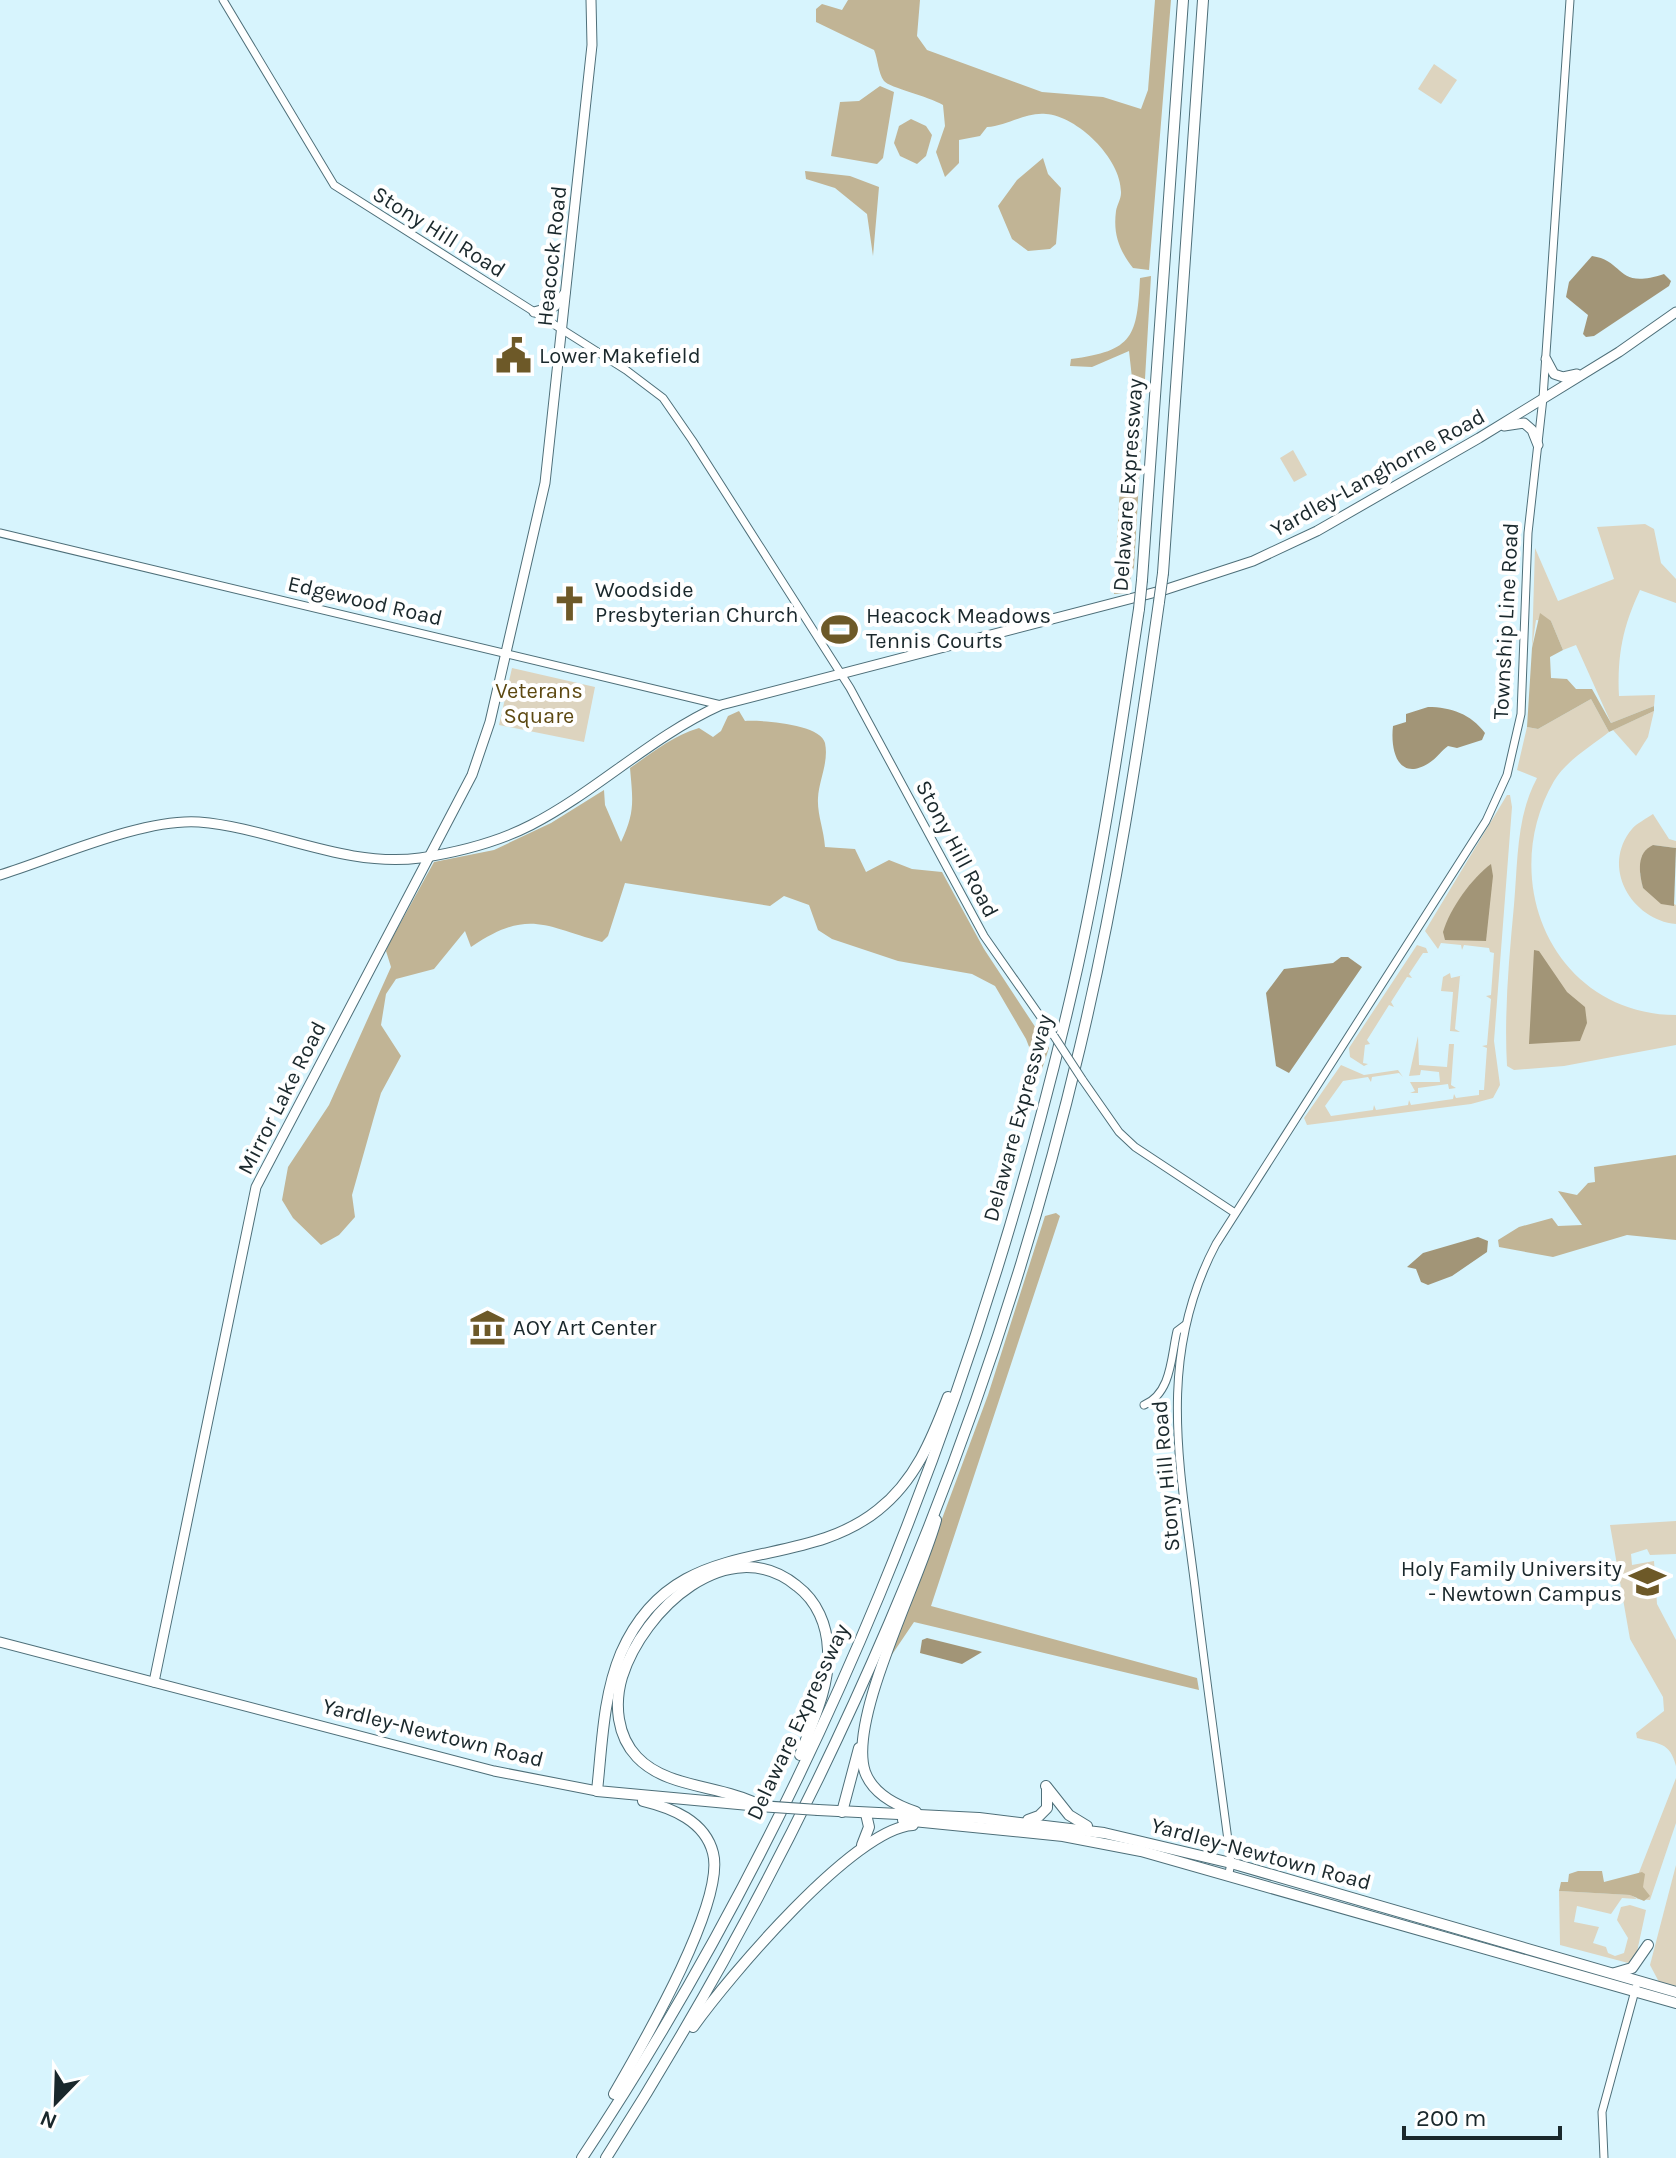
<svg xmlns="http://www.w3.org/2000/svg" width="1676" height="2158" viewBox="0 0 1676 2158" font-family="Karla,sans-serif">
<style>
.green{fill:#ddd4bf}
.forest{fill:#c1b495}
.water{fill:#a29577}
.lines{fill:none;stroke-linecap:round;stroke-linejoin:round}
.minor-casing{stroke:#4e6f79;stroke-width:9}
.major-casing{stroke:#4e6f79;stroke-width:11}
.highway-casing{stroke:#4e6f79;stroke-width:12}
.minor{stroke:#fff;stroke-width:7}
.major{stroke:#fff;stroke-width:9}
.highway{stroke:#fff;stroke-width:10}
.minor-bridge-casing{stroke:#4e6f79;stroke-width:9;stroke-linecap:butt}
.highway-bridge-casing{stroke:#4e6f79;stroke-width:12;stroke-linecap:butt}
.minor-bridge{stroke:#fff;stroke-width:7}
.highway-bridge{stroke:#fff;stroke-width:10}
.labels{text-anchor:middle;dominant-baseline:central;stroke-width:8;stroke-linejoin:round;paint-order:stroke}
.street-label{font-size:22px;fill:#1a282c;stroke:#fff}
.poi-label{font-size:22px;fill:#1a282c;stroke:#fff;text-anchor:start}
.park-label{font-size:22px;fill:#5c4811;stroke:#fff}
</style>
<rect width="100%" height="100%" fill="#d7f4fd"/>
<g class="green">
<path d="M1434,64L1457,80L1441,104L1418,89Z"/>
<path d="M1293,450L1307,475L1294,482L1280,458Z"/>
<path d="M1645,524L1654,529L1661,563L1676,579V603L1640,590C1623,626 1617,655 1619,696L1655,695L1654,706L1611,723L1576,645L1563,650L1551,621L1536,620L1532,648L1535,548L1558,601L1614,579L1597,527Z"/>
<path d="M512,668L595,687L584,742L499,725Z"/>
<path d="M1591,699L1609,732C1591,746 1566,761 1554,781C1496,881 1554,1014 1676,1015V1045L1564,1066L1514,1070L1507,1066C1504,1012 1509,959 1514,905C1518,862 1516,817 1537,778L1517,770L1527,727L1538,729Z"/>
<path d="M1654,711L1648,737L1636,756L1613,730Z"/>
<path d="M1507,795H1510L1512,807L1494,1041L1500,1085L1493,1098L1471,1104L1307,1125L1304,1118L1341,1065L1364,1075L1398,1070L1403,1077L1399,1073L1372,1077L1371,1082L1368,1077L1343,1081L1325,1106L1331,1116L1373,1110L1374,1105L1376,1110L1408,1105L1409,1100L1411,1105L1453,1099L1454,1094L1456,1098L1479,1095V1090H1484L1487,1048L1482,1046L1487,1045L1491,999L1486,996L1491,995L1494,953L1490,952L1489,948L1464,945L1462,950L1461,945L1441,943L1438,949L1425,931Z"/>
<path d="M1653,814L1669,839L1676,841V848L1653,845L1640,873L1643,888L1676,905V924C1632,920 1600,867 1632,829C1637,823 1646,819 1653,814Z"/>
<path d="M1417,945L1426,948L1428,953H1423L1409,974L1412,978L1407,977L1391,1002L1394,1007L1389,1005L1367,1040L1370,1044L1365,1045L1363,1063L1368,1064L1364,1066L1350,1057L1349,1048Z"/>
<path d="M1450,973L1451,978L1464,975L1460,976L1455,1029L1460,1032L1450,1031L1453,992L1441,991L1443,977Z"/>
<path d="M1418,1036L1419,1065L1447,1067L1449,1044H1454L1451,1085L1456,1088L1449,1089L1448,1084L1418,1088V1093H1410L1415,1091L1410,1082H1440L1439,1072L1421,1070L1420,1075L1409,1076Z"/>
<path d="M1676,1521V1554L1650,1555L1647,1549L1631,1554L1632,1565L1654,1561L1657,1604L1676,1640V1766C1670,1742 1659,1744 1637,1738L1636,1733L1664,1711L1663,1697L1630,1639L1610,1525Z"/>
<path d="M1676,1778V1823L1650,1900L1622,1898L1611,1914L1577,1906L1574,1922L1599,1927L1593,1943L1606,1947L1608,1953L1615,1956L1624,1953L1628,1938L1617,1920L1621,1907L1630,1905L1646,1910L1635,1961L1632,1964L1560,1945L1559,1891L1631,1895L1637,1899L1643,1887L1638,1875Z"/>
<path d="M1676,1865V1987L1659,1982L1650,1965Z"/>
</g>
<g class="forest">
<path d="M848,0H920L917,36L927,50L1042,92L1103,97L1141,109L1148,90L1155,0H1171L1149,270L1133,268C1119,250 1113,234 1116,211C1117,205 1121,199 1121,193C1122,159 1077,116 1046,114C1025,112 1007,126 987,127L980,136L959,140V163L945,177L936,152L945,126L943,105C928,96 890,88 884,81C878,73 878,59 874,50L816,22V9L822,4L842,10Z"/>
<path d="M880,86L894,92L883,158L877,164L831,156L840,102L859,101Z"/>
<path d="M911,119L926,126L932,135L926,156L917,164L900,156L894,143L899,126Z"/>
<path d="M1043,158L1048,174L1061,188L1056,244L1050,249L1028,251L1012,239L998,206L1017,180Z"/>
<path d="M805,171L850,176L879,187L873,256L867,214L835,188L806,179Z"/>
<path d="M1151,276L1134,567L1126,593L1114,594L1120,485L1128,455L1132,378L1129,351L1092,367L1070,366L1071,359C1134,351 1137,336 1140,278Z"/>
<path d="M1540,613L1551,621L1563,650L1550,657L1551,678L1567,679L1576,689H1592L1611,723L1654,706V711L1609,732L1591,699L1538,729L1527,727L1532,648Z"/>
<path d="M739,711L745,721C761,720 821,724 825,743C829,762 819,780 818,798C817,814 824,830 825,847L855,849L866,872L889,860L912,869L942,872L984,949L1049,1048L1040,1075L1026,1039L995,986L972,974L898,961L832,939L818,930L809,905L784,896L770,906L625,883L608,936L602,942C542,925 528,909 471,947L465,931L434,969L396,979L386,994L381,1025L401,1056L381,1093L374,1117L352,1195L355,1217L339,1235L321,1245L293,1218L282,1200L288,1167L329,1105L391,967L386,951L390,942L434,862L494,850L551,823L604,790L605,805L621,842C635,812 633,802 630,768C652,753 672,736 699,728L713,737L721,731L728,716Z"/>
<path d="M1676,1155V1240L1627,1235L1553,1257L1499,1247L1498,1240L1519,1227L1552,1218L1558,1226L1582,1225L1558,1191L1577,1195L1588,1183L1595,1182L1594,1167Z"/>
<path d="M1056,1213L1060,1216L931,1606L1197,1678L1199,1690L914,1622L891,1656L988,1395L1045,1216Z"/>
<path d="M1578,1871H1602L1604,1882L1642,1872L1645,1874L1643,1887L1650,1896L1644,1901L1630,1895L1559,1891L1561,1882H1568L1569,1874Z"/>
</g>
<g class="water">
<path d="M1592,256C1626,261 1615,290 1664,274L1671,281L1669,286L1594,336L1586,337L1583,334L1588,315L1566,297L1569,282Z"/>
<path d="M1428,707C1451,707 1471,714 1485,733L1482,740L1457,748L1448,746C1441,751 1437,758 1429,763C1399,782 1390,752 1393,726L1406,722V714Z"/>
<path d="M1653,845L1676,848L1674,906L1661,904L1643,888C1639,872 1636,853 1653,845Z"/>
<path d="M1491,864L1493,876L1486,941L1445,940L1443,932C1450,908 1472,878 1491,864Z"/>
<path d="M1534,950L1539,951L1567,992L1585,1007L1587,1023L1580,1041L1529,1044Z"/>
<path d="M1341,957H1348L1362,967L1289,1073L1276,1066L1266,993L1284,969L1333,963Z"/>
<path d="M1478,1237L1488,1241L1487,1252L1452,1276L1428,1285L1421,1282L1416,1269L1407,1267L1423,1253Z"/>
<path d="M927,1638L979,1651L982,1652L962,1664L920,1653L922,1640Z"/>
</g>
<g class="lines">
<defs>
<g id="minor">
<path d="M223,0L334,185L626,370L663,398L692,440L850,688L984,936L1054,1036"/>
<path d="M0,533L721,705"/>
<path d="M1082,1079L1119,1132L1135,1147L1235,1213"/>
<path d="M1144,1405C1172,1393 1171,1356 1177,1331L1185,1325"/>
<path d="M1229,1873L1231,1863C1219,1771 1206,1679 1195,1587C1180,1466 1156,1357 1216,1244L1486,821L1507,775L1521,714L1528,533L1543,398L1570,0"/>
<path d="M1604,2158L1602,2112L1636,1987"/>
</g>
<g id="major">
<path d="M534,312L555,306L565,293"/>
<path d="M1546,359L1554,374L1563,377L1577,374"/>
<path d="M1504,426L1524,423L1532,430L1538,445"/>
<path d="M0,875C55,858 143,818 199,822C273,828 344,868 420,858C459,852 496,843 531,825C597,791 652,736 721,705L1164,590L1253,561L1317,531L1479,438L1619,352L1676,312"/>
<path d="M0,1642L494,1771L597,1791"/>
<path d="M154,1682L256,1187L472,775L490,722L545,483L592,45L591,0"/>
</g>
<g id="highway">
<path d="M1163,573L1203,0"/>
<path d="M1142,580L1183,0"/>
<path d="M1046,1786L1069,1815L1087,1826"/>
<path d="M755,1803C719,1785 666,1788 637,1757C617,1736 614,1704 622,1677C643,1610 728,1530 797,1586C817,1601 827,1625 828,1650C830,1686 813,1721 800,1755"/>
<path d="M760,1806L597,1791C602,1745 603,1696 621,1653C676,1528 796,1576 878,1510C915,1481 932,1439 948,1397"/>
<path d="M818,1810L979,1818L1104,1833L1231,1863L1676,1992"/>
<path d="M842,1812L859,1748"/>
<path d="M916,1812C895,1805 873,1794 865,1772C847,1719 921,1578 936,1520"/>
<path d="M903,1820L1063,1836L1141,1851L1676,2003"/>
<path d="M1028,1820L1039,1816L1047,1808V1788"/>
<path d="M862,1845L869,1827L866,1814"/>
<path d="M1615,1973L1632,1968L1648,1945"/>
<path d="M693,2027C728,1978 854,1828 913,1825"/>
<path d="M614,2094C641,2047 726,1902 713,1853C705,1821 672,1808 643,1801"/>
<path d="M582,2158C815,1808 979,1395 1073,987C1102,862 1120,735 1139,609"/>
<path d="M606,2158C823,1818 987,1440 1080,1047C1115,900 1138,752 1159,602"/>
</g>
</defs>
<use href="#minor" class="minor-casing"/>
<use href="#major" class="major-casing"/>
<use href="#highway" class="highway-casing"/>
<use href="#minor" class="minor"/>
<use href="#major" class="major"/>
<use href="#highway" class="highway"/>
<defs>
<path id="minor-bridge" d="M1054,1036L1082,1079"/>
<g id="highway-bridge">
<path d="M1159,602L1163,573"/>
<path d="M1139,609L1142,580"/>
<path d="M760,1806L818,1810"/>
</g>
</defs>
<use href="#minor-bridge" class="minor-bridge-casing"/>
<use href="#highway-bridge" class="highway-bridge-casing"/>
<use href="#minor-bridge" class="minor-bridge"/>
<use href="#highway-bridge" class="highway-bridge"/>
</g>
<defs>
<symbol id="civic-bare" viewBox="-9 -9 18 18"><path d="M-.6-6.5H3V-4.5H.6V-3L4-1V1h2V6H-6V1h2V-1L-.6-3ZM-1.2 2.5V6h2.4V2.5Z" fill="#6d5928" stroke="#fff" stroke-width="2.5" paint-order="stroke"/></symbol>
<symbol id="church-bare" viewBox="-9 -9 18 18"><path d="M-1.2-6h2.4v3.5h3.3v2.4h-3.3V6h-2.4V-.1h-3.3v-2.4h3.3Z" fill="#6d5928" stroke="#fff" stroke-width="2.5" paint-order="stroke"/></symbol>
<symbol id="stadium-bare" viewBox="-9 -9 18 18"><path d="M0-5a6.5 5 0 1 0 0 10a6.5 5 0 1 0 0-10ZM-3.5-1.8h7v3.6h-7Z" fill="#6d5928" stroke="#fff" stroke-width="2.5" paint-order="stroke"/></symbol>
<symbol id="museum-bare" viewBox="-9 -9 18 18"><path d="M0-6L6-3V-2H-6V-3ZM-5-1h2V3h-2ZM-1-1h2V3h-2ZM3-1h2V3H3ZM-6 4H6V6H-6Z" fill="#6d5928" stroke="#fff" stroke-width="2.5" paint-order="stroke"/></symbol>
<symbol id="university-bare" viewBox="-9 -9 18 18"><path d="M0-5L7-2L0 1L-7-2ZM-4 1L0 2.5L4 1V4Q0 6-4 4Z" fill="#6d5928" stroke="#fff" stroke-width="2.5" paint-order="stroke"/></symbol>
</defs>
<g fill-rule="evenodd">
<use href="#civic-bare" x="488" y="330" width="51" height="51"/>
<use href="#church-bare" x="544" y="578" width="51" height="51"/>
<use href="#stadium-bare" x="814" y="604" width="51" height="51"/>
<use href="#museum-bare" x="462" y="1302" width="51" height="51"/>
<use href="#university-bare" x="1622" y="1556" width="51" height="51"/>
</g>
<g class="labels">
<g class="street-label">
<text transform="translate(439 232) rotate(32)">Stony Hill Road</text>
<text transform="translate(552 256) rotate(-84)">Heacock Road</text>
<text transform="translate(1378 473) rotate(-29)">Yardley-Langhorne Road</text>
<text transform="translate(1128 485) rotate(-86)">Delaware Expressway</text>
<text transform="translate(365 601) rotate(13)">Edgewood Road</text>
<text transform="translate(1506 621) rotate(-87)">Township Line Road</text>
<text transform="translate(957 849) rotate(62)">Stony Hill Road</text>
<text transform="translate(282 1098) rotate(-63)">Mirror Lake Road</text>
<text transform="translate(1018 1118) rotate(-75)">Delaware Expressway</text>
<text transform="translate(1166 1476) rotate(-95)">Stony Hill Road</text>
<text transform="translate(798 1722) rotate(-65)">Delaware Expressway</text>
<text transform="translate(433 1733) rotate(14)">Yardley-Newtown Road</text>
<text transform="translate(1261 1854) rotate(15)">Yardley-Newtown Road</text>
</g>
<g class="poi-label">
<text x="539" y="356">Lower Makefield</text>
<text x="595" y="590">Woodside<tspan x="595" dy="25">Presbyterian Church</tspan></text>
<text x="866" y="616">Heacock Meadows<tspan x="866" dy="25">Tennis Courts</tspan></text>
<text x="513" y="1328">AOY Art Center</text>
<text x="1622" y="1569" text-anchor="end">Holy Family University<tspan x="1622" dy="25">- Newtown Campus</tspan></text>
</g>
<g class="park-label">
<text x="539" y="691">Veterans<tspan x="539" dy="25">Square</tspan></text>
</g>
</g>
<g transform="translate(56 2102) rotate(203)" stroke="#ffffff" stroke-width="6" paint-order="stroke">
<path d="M0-6L14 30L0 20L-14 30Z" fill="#1a282c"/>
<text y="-12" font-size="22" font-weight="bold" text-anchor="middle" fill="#1a282c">N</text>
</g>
<path d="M1404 2126v12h156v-12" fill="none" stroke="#1a282c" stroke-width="4"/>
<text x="1416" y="2126" font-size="24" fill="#1a282c" stroke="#ffffff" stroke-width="6" paint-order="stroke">200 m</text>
</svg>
